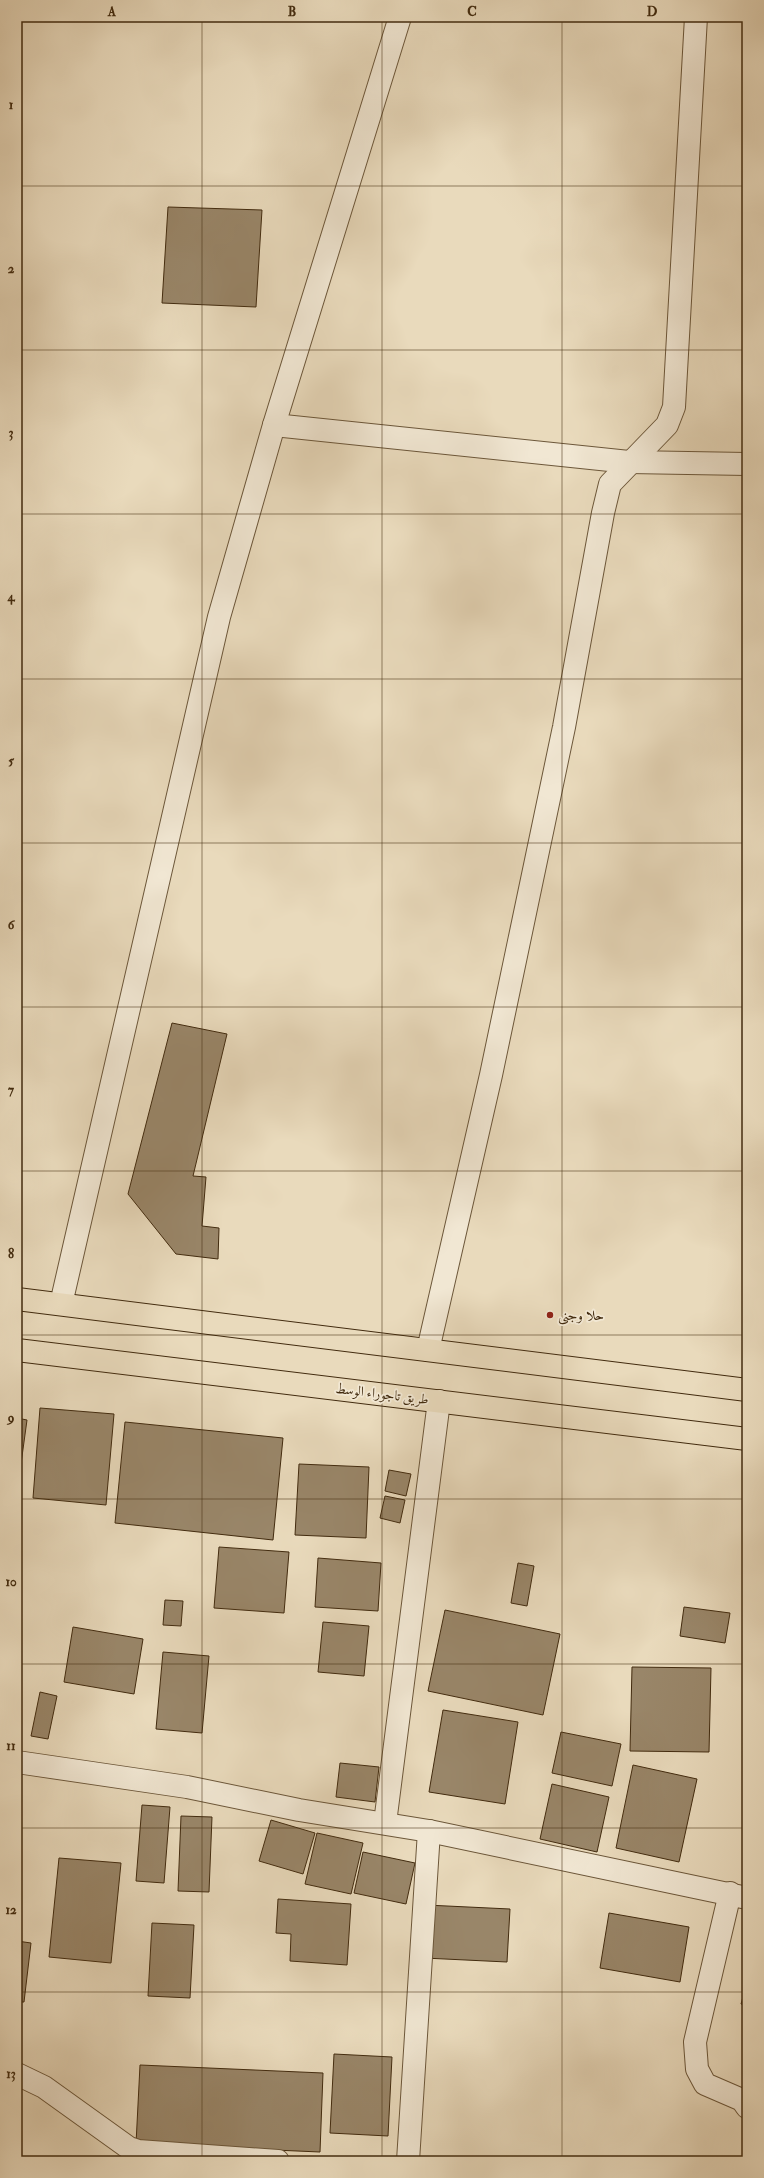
<svg xmlns="http://www.w3.org/2000/svg" width="764" height="2178" viewBox="0 0 764 2178" font-family="'IM FELL Double Pica',Amiri,serif">
<style>
.building{fill:#998669;stroke:#422b0f}
.lines{fill:none;stroke-linecap:round;stroke-linejoin:round}
.minor-casing{stroke:#6c573a;stroke-width:24}
.major-casing{stroke:#422b0f;stroke-width:24}
.minor{stroke:#f1e7d3;stroke-width:22}
.major{stroke:#e9dabc;stroke-width:22}
.grid{fill:none;stroke:#422b0f;stroke-width:1;stroke-opacity:0.55}
.poi-dot{fill:#8f2418;stroke:#f1e7d3;stroke-width:1.5}
.labels{text-anchor:middle;dominant-baseline:central;stroke-width:3.5;stroke-linejoin:round;paint-order:stroke}
.poi-label{font-size:14px;fill:#422b0f;stroke:#f1e7d3;text-anchor:start}
.street-label{font-size:14px;fill:#422b0f;stroke:#f1e7d3}
.neatline{fill:none;stroke:#422b0f;stroke-width:1.5}
.grid-label{font-size:13px;text-anchor:middle;font-weight:bold;fill:#422b0f}
</style>
<rect width="100%" height="100%" fill="#e9dabc"/>
<filter id="stains"><feTurbulence type="fractalNoise" baseFrequency=".005" numOctaves="4"/><feColorMatrix values="0 0 0 0 .2 0 0 0 0 .09 0 0 0 0 .02 0 0 0 .5 -.17"/></filter>
<radialGradient id="worn" r=".72"><stop offset=".6" stop-color="#630" stop-opacity="0"/><stop offset="1" stop-color="#630" stop-opacity=".3"/></radialGradient>
<g class="building">
<path d="M168,207L262,210L256,307L162,303Z"/>
<path d="M172,1023L227,1034L193,1176L206,1177L202,1226L219,1228L218,1259L176,1254L128,1194Z"/>
<path d="M40,1408L114,1414L106,1505L33,1498Z"/>
<path d="M17,1418L27,1420L17,1493Z"/>
<path d="M125,1422L283,1438L273,1540L115,1523Z"/>
<path d="M299,1464L369,1467L366,1538L295,1535Z"/>
<path d="M389,1470L411,1474L406,1496L385,1491Z"/>
<path d="M385,1496L405,1500L400,1523L380,1518Z"/>
<path d="M219,1547L289,1552L284,1613L214,1608Z"/>
<path d="M318,1558L381,1563L378,1611L315,1607Z"/>
<path d="M518,1563L534,1566L527,1606L511,1603Z"/>
<path d="M165,1600L183,1601L181,1626L163,1625Z"/>
<path d="M684,1607L730,1613L725,1643L680,1636Z"/>
<path d="M445,1610L560,1634L543,1715L428,1691Z"/>
<path d="M323,1622L369,1626L364,1676L318,1672Z"/>
<path d="M73,1627L143,1639L134,1694L64,1682Z"/>
<path d="M163,1652L209,1656L202,1733L156,1729Z"/>
<path d="M632,1667L711,1668L709,1752L630,1751Z"/>
<path d="M40,1692L57,1696L48,1739L31,1736Z"/>
<path d="M443,1710L518,1722L505,1804L429,1792Z"/>
<path d="M561,1732L621,1744L612,1786L552,1773Z"/>
<path d="M340,1763L379,1767L375,1802L336,1797Z"/>
<path d="M633,1765L697,1779L679,1862L616,1848Z"/>
<path d="M552,1784L609,1797L597,1852L540,1839Z"/>
<path d="M142,1805L170,1807L164,1883L136,1881Z"/>
<path d="M181,1816L212,1817L209,1892L178,1891Z"/>
<path d="M271,1820L315,1833L303,1874L259,1861Z"/>
<path d="M317,1833L363,1843L351,1894L305,1884Z"/>
<path d="M363,1852L415,1863L406,1904L354,1893Z"/>
<path d="M59,1858L121,1863L111,1963L49,1957Z"/>
<path d="M278,1899L351,1904L347,1965L290,1961L291,1934L276,1933Z"/>
<path d="M426,1905L510,1909L507,1962L424,1958Z"/>
<path d="M609,1913L689,1927L680,1982L600,1968Z"/>
<path d="M152,1923L194,1925L190,1998L148,1996Z"/>
<path d="M17,1941L31,1943L24,2002H17Z"/>
<path d="M747,1983V2006L741,2004Z"/>
<path d="M334,2054L392,2057L388,2136L330,2133Z"/>
<path d="M140,2065L323,2073L320,2152L136,2144Z"/>
</g>
<g class="lines">
<defs>
<g id="minor">
<path d="M274,425L629,462L747,464"/>
<path d="M61,1304L219,617L274,425L400,17"/>
<path d="M428,1350L491,1075L564,727L603,513L610,484L667,425L674,407L696,17"/>
<path d="M17,1762L187,1787L299,1810L429,1831L747,1898"/>
<path d="M385,1823L439,1401"/>
<path d="M730,1893L695,2042L697,2069L705,2084L742,2100L747,2107"/>
<path d="M17,2074L44,2087L129,2148L138,2151L278,2161"/>
<path d="M408,2161L429,1831"/>
</g>
<g id="major">
<path d="M17,1299L747,1390"/>
<path d="M17,1350L747,1439"/>
</g>
</defs>
<use href="#minor" class="minor-casing"/>
<use href="#major" class="major-casing"/>
<use href="#minor" class="minor"/>
<use href="#major" class="major"/>
</g>
<path class="grid" d="M202,17V2161M382,17V2161M562,17V2161M17,186H747M17,350H747M17,514H747M17,679H747M17,843H747M17,1007H747M17,1171H747M17,1335H747M17,1499H747M17,1664H747M17,1828H747M17,1992H747"/>
<circle class="poi-dot" cx="550" cy="1315" r="4"/>
<g class="labels">
<g class="poi-label">
<text x="558" y="1315">حلا وجنى</text>
</g>
<g class="street-label">
<text transform="translate(382 1394) rotate(7)">طريق تاجوراء الوسط</text>
</g>
</g>
<rect width="764" height="2178" fill="none" stroke="#e9dabc" stroke-width="44"/>
<rect x="22" y="22" width="720" height="2134" class="neatline"/>
<g class="grid-label">
<text x="112" y="16">A</text>
<text x="292" y="16">B</text>
<text x="472" y="16">C</text>
<text x="652" y="16">D</text>
<text x="11" y="109">1</text>
<text x="11" y="273">2</text>
<text x="11" y="437">3</text>
<text x="11" y="601">4</text>
<text x="11" y="765">5</text>
<text x="11" y="929">6</text>
<text x="11" y="1094">7</text>
<text x="11" y="1258">8</text>
<text x="11" y="1422">9</text>
<text x="11" y="1586">10</text>
<text x="11" y="1750">11</text>
<text x="11" y="1914">12</text>
<text x="11" y="2078">13</text>
</g>
<rect width="100%" height="100%" filter="url(#stains)"/>
<rect width="100%" height="100%" fill="url(#worn)"/>
</svg>
